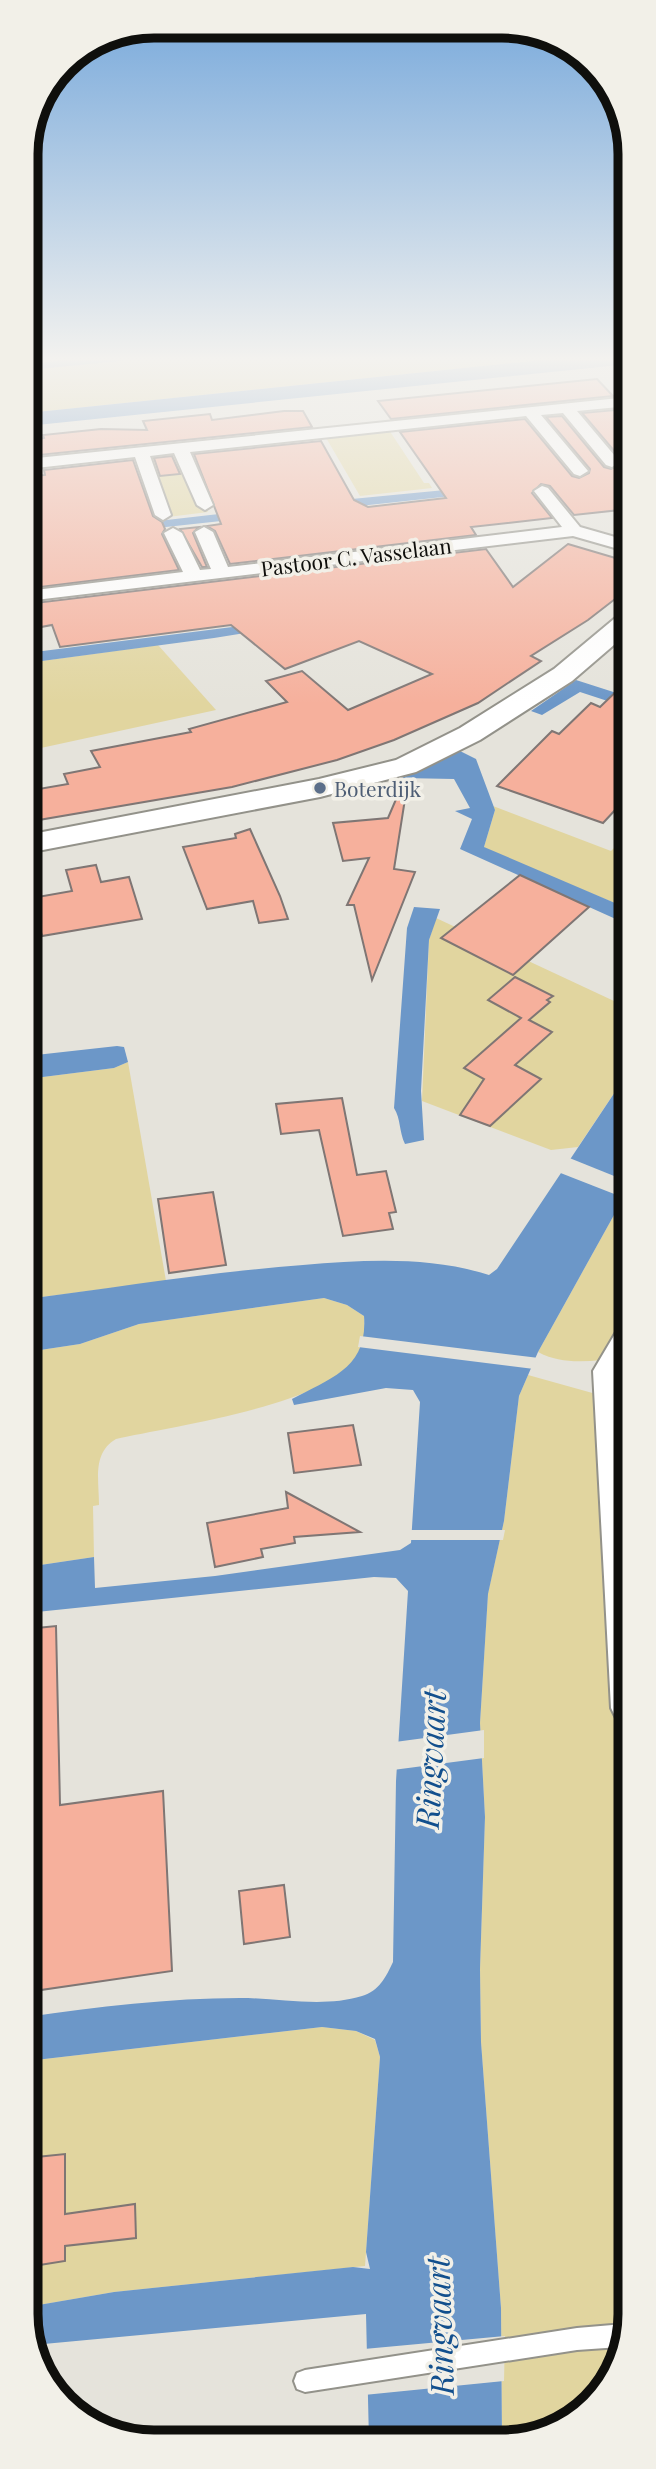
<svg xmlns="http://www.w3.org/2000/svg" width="656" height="2469" viewBox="0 0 656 2469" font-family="'Playfair Display',serif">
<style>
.green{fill:#e1d59f}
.water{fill:#6c97c8}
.pier{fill:#e5e3db}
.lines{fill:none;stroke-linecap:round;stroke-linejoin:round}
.stream{stroke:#6c97c8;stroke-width:6}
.building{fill:#f6b09c;stroke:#7f7674;stroke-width:2}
.lane-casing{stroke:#93928a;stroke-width:4}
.street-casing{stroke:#93928a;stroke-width:4}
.secondary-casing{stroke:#93928a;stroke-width:4}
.lane{fill:#fff;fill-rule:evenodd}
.street{fill:#fff;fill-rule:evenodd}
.secondary{fill:#fff;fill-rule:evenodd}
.service-dot{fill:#5c6f8a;stroke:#f2f0e8;stroke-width:2.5}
.labels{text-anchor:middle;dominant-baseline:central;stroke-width:7;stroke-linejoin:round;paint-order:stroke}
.far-street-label{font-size:21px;fill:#0f0f0c;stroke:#f2f0e8}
.far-service-label{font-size:21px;fill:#4e5e75;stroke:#f2f0e8;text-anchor:start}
.near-water-label{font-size:32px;font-style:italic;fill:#124f8d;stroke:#f2f0e8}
.rim{fill:none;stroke:#0f0f0c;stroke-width:9}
</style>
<rect width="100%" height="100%" fill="#e5e3db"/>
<g class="green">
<path d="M27,358H562L27,413Z"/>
<path d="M564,412L614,465L616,468L577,472L537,415Z"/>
<path d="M389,430L424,483H429L432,488L360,496L325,436Z"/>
<path d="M176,451L199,507H205L208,512L168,517L144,455Z"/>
<path d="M158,645L216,710L27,751V663Z"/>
<path d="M493,806L611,851L629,833V909L487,850L484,847L495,810Z"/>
<path d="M436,918L629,1008V1071L578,1147L551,1150L422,1101L429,940Z"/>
<path d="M128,1062L166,1281L27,1299V1079L114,1068Z"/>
<path d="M629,1188V1316L602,1360C580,1362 558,1363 538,1352Z"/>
<path d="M324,1298L347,1305L364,1316C365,1327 365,1342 360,1353C337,1404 169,1427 116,1439C92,1453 99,1480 99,1505L93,1506L94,1557L27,1567V1352L80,1344L139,1324Z"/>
<path d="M528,1375L596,1394L629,1875V2323L598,2399L519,2442H502L501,2308L481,2042L480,1969L485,1817L480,1723L488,1593L504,1521L519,1396Z"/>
<path d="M322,2027L356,2031L375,2040L380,2057L365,2266L114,2292L27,2307V2061Z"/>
</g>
<g class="water">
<path d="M562,358H629V364L27,426V413Z"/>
<path d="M599,475L553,485L27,542V536L331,501Z"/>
<path d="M460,598L214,638L27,663V653Z"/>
<path d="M576,680L629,697V708L580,692L542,715L531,711Z"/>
<path d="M460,751L476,759L495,810L484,847L629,909V925L460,849L472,819L455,811L470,808L454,779L402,778Z"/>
<path d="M414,907L440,909L429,940L421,1091L424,1140L405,1144C399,1132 401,1119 394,1108L407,928Z"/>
<path d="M117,1046L124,1047L128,1062L114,1068L27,1079V1056Z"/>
<path d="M629,1071V1188L538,1352L519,1396L504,1521L488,1594L480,1723L485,1817L480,1969L481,2042L501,2308L502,2442L369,2441L366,2314L33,2345L27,2332V2307L114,2292L353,2267L370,2269L366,2252L380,2057L375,2039L356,2031L322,2027L27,2061V2017C97,2007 169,1998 240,1998C280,1998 323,2008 362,1996C379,1991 386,1977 393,1962L396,1781L408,1591L396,1578L374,1577L27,1613V1567L94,1557L95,1588L215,1576L400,1550L411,1543L420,1402L413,1390L386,1388L294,1405L292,1399C331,1378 368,1368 364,1316L347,1305L324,1298L139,1324L80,1344L27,1352V1299C119,1287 211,1272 303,1265C366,1260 428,1256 489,1275L497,1269Z"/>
</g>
<g class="pier">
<path d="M567,1157L629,1182L627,1199L558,1172Z"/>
<path d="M360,1336L539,1358L534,1369L358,1347Z"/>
<path d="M407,1530H505L503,1540H407Z"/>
<path d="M484,1730V1758L393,1770L395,1742Z"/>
<path d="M505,2336L504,2381L364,2395V2349Z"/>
</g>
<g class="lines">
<path class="stream" d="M27,367L120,358"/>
</g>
<g class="building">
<path d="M597,379L613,396L391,419L378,401Z"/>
<path d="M626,409L629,412V509L574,515L550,486L541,484L532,493L552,518L471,527L476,535L230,564L215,531L207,526L221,524L194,454L321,441L354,500L368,507L446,498L400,432L525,419L572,476L579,478L589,473L590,469L546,417L562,416L604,467L611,469L621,464L622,460L582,413Z"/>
<path d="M284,411H303L312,427L39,455L35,439L44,438L43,435L101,429L147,430L143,421L210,414L212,420Z"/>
<path d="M172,456L180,474L160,476L154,458Z"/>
<path d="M133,460L153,516L162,522L165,529L162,534L179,570L32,588L27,568V477L45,475L44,470Z"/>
<path d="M199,527L193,533L207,567H202L180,529Z"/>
<path d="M568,544L629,562V571L621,578L629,580L621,587L628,589L588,620L531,656L541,661L478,703L394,740L337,760L232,787L27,822V791L68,784L64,774L100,767L91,751L191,732L189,729L287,702L266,681L302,671L348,710L432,674L359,641L285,669L231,625L60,647L52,625L41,627L35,603L486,549L513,587Z"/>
<path d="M629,679V812L617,808L603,823L497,786L552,731L559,734L591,703L600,707Z"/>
<path d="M397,797L405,799L394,869L415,872L372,980L354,905H347L369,858L343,861L333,823L388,818Z"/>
<path d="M250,829L280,896L288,919L259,923L253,901L207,909L183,847L236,838L235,834Z"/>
<path d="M96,865L101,882L129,877L142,919L42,936L32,898L72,891L66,870Z"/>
<path d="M520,875L589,907L513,975L441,938Z"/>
<path d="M515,977L553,996L547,1000L550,1002L529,1020L552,1032L515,1065L541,1079L490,1126L460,1115L484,1079L464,1068L521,1018L488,1000Z"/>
<path d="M342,1098L357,1175L386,1171L396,1212L389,1213L393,1229L343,1236L319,1130L281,1134L276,1104Z"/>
<path d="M213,1192L226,1265L169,1273L158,1199Z"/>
<path d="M353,1425L361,1465L294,1473L288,1433Z"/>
<path d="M286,1492L360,1532L294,1537L295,1543L261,1549L263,1557L215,1567L207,1523L288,1508Z"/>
<path d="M56,1626L60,1805L163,1791L172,1971L27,1992V1629Z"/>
<path d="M284,1885L290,1937L244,1944L239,1891Z"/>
<path d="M65,2154V2214L135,2204L136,2238L65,2246V2261L27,2267V2158Z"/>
</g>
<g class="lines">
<defs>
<path id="lane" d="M624,2324L628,2326L620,2347L577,2350L305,2392L297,2389L294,2381L297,2373L305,2370L577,2328Z"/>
<g id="street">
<path d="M629,397V406L577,411L620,462L612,467L606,465L563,413L541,415L588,471L580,476L574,474L526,416L190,452L213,505L205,510L197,505L174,453L150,456L171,515L163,520L155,515L135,457L27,469V459Z"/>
<path d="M542,486L548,488L580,527L629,541V552L573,536L27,601V591L183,572L164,533L173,528L182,533L200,570L211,569L195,532L204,527L213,532L228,567L562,527L534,491Z"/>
<path d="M629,1323V1361L623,1372L629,1458V1725L617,1720L611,1708L593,1371L619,1327Z"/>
</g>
<path id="secondary" d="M629,611V632L572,681L480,740L416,772L320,797L27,853V835L319,779L396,760L460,728L554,669L620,614Z"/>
</defs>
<use href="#lane" class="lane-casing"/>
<use href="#street" class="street-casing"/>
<use href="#secondary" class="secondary-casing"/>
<use href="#lane" class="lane"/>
<use href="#street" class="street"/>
<use href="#secondary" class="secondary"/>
</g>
<linearGradient id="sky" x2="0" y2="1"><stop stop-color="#76a8db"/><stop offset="0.51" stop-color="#f3f2ef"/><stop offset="1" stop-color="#f3f2ef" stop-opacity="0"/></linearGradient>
<rect width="656" height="704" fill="url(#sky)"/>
<circle class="service-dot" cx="320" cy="788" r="7"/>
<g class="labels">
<g class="far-street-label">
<text transform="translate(356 556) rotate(-7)">Pastoor C. Vasselaan</text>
</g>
<g class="far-service-label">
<text x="334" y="788">Boterdijk</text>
</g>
<g class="near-water-label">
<text transform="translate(429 1759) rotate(-87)">Ringvaart</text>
<text transform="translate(438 2326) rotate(-92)">Ringvaart</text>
</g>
</g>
<path d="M0 0H656V2469H0ZM154 38H502A116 116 0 0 1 618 154V2314A116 116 0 0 1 502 2430H154A116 116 0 0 1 38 2314V154A116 116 0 0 1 154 38Z" fill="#f2f0e8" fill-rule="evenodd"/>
<path class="rim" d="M154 38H502A116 116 0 0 1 618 154V2314A116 116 0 0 1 502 2430H154A116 116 0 0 1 38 2314V154A116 116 0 0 1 154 38Z"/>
</svg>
